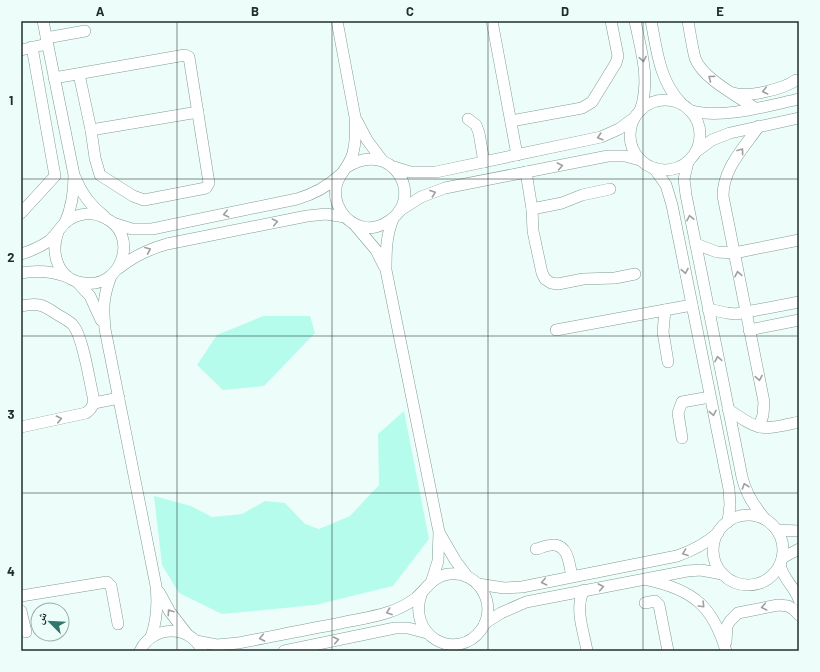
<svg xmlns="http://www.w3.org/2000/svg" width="820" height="672" viewBox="0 0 820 672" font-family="Barlow,'Noto Naskh Arabic',sans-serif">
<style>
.green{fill:#b5fced}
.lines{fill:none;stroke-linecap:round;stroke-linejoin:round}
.minor-casing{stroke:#819c96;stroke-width:12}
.minor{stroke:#fff;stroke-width:11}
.oneway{stroke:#9ca1a0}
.grid{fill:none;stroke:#232e2c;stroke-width:1;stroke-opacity:0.55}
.neatline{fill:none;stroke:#232e2c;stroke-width:1.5}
.grid-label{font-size:13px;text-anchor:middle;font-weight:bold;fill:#232e2c}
</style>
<rect width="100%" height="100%" fill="#edfefa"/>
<g class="green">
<path d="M263,316H310L315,333L264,386L223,390L197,365L217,335Z"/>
<path d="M404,411L429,539L393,586L315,605L222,614L179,593L162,565L154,496L191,506L212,517L242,514L265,501L285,503L305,524L319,529L350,516L379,485L378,434Z"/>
</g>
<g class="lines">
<defs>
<g id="minor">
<path d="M43,21L74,175C74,192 72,207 65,223"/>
<path d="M337,21L355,117C356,130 356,141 353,153C350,165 341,172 337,183C331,202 344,223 363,227C372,229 382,226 389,221C426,197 392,138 347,167"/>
<path d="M492,21L517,155"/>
<path d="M635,21C641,51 651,80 640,111"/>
<path d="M651,21C657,50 659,80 681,103"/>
<path d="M688,21C690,33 692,46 695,58C702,78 737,96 755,108"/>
<path d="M46,38L85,31"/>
<path d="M21,50L47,44"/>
<path d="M79,74L91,130L198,112"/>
<path d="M54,78L185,55L189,57L209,183L206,188L144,200L133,196L100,175L95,158L91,130"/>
<path d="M733,93C747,98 784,89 796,80"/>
<circle cx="665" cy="135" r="35"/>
<path d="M692,111C723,119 767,106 799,99"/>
<path d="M468,119L476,125L479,133L484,162"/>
<path d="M357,121L367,140L382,160"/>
<path d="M511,121L582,108L592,102L616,63L618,56L611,21"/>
<path d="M697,151L712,140L730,133L799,118"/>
<path d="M688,162L684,179L686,195L742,477C746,494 754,506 765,519"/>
<path d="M394,167L410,172H436L601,137L619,129L634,118"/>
<path d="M654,168L666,185L672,205L729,489L730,505L728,522"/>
<path d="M526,172L532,209L533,231L542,273L545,279L551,283L558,284L583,279L615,278L635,274"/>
<path d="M75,177C81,193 91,206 104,216"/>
<path d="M532,209L562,203L582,195L610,189"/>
<path d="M399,211L421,197L445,188L608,156H625L640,160"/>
<path d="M21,213L55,176L32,47"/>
<path d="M393,219C386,236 386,252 386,270L439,532L438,561L432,580"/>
<path d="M113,223L132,229H152L297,199C314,194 327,187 340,175"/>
<path d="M354,224L376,250L384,266"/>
<path d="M696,244L717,252L734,253L799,240"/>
<path d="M21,254C31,251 40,247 49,241C55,236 59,229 65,223C76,213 92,211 105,218C140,234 122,289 84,283C58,280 50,254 58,232"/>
<path d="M119,268C134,256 149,249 167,244L307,216L326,214L345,217"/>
<path d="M21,273C37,270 52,271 68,277"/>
<path d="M111,276C103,297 103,307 105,329L156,586C158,604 157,620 151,637"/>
<path d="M77,282L90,296L101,320"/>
<path d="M21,306C37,303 42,304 55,313C61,317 68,320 73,325C83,337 89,379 93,396C94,404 93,408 86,413L21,427"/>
<path d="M708,309L727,313L736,314L799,302"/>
<path d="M665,310L663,332L668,362"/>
<path d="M556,330L692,305"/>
<path d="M749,330L799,320"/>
<path d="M94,403L119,398"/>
<path d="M728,409C760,432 761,430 799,422"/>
<path d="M759,427L763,415L764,402L723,196C723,168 744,148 759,126"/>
<path d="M682,438L678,413L682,402L710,397"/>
<circle cx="748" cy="550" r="35"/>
<path d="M777,530L799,531"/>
<path d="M440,534L455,560L467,576"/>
<path d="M536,549C541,548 549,544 555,545C569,547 569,565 572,576"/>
<path d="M782,558L799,549"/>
<path d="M780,564C782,578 795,587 799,600"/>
<path d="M648,580C693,590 713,606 726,651"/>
<path d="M478,584L504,588L522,587L677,556C692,551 705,544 718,533"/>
<path d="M584,590C574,608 584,632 587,651"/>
<path d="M159,592L170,612L187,634"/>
<path d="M21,596L107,582L111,586L118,624"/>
<path d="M645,603L655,601L659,605L668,651"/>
<path d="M21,611L26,632"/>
<path d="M485,623L501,613L526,602L687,571L701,570L722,574"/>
<path d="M196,641L217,645L238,643C270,637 303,630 336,624C353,620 372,618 389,612C399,609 408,604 416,598C427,588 433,576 449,574C479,570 499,606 481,630C457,663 405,636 422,592"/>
<path d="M726,642L727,626L730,621L738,613L778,605L788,606L793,609L799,615"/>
<path d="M140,651C152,625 191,624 202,651"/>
<path d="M284,651L395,628H408L427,633"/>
</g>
</defs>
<use href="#minor" class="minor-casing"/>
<use href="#minor" class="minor"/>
</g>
<defs><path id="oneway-chevron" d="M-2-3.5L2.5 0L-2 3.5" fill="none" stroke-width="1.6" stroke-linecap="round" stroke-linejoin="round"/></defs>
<g class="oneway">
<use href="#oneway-chevron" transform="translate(643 59) rotate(79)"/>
<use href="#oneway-chevron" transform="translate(711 78) rotate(-143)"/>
<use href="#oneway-chevron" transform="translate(765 91) rotate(168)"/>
<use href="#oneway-chevron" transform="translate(600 137) rotate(163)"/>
<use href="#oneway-chevron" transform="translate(741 151) rotate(-54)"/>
<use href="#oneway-chevron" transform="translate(560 166) rotate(-11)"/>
<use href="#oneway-chevron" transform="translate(433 193) rotate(-20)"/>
<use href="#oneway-chevron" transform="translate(226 214) rotate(168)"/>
<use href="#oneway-chevron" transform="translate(690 218) rotate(-102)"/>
<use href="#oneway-chevron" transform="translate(275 222) rotate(-12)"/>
<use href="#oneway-chevron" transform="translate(148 250) rotate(-23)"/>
<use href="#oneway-chevron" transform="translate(685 271) rotate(79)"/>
<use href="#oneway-chevron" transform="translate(738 274) rotate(-101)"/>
<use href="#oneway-chevron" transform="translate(718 359) rotate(-101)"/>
<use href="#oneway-chevron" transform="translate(759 378) rotate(79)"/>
<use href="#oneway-chevron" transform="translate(713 413) rotate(79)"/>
<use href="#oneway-chevron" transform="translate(59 419) rotate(-12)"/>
<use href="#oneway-chevron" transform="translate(745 486) rotate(-109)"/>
<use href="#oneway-chevron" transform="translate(685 553) rotate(160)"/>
<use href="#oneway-chevron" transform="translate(544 582) rotate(168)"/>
<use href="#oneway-chevron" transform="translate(601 587) rotate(-11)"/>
<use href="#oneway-chevron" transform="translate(702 605) rotate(45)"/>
<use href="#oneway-chevron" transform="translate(764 607) rotate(169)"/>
<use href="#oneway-chevron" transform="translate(170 612) rotate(-124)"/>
<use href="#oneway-chevron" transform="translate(389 612) rotate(160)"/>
<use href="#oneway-chevron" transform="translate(262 638) rotate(169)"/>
<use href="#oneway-chevron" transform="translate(336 640) rotate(-12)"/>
</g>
<path class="grid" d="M177,21V651M332,21V651M488,21V651M643,21V651M21,179H799M21,336H799M21,493H799"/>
<rect width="820" height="672" fill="none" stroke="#edfefa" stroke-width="44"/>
<g transform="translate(50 622) rotate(294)"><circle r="19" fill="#edfefa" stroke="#9caba8"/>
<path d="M0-3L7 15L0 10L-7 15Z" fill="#31766a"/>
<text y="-6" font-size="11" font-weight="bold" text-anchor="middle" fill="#232e2c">ش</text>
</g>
<rect x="22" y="22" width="776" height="628" class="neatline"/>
<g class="grid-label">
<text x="100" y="16">A</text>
<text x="255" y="16">B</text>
<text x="410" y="16">C</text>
<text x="565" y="16">D</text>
<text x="720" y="16">E</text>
<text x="11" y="105">1</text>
<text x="11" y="262">2</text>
<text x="11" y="419">3</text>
<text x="11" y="576">4</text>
</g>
</svg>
